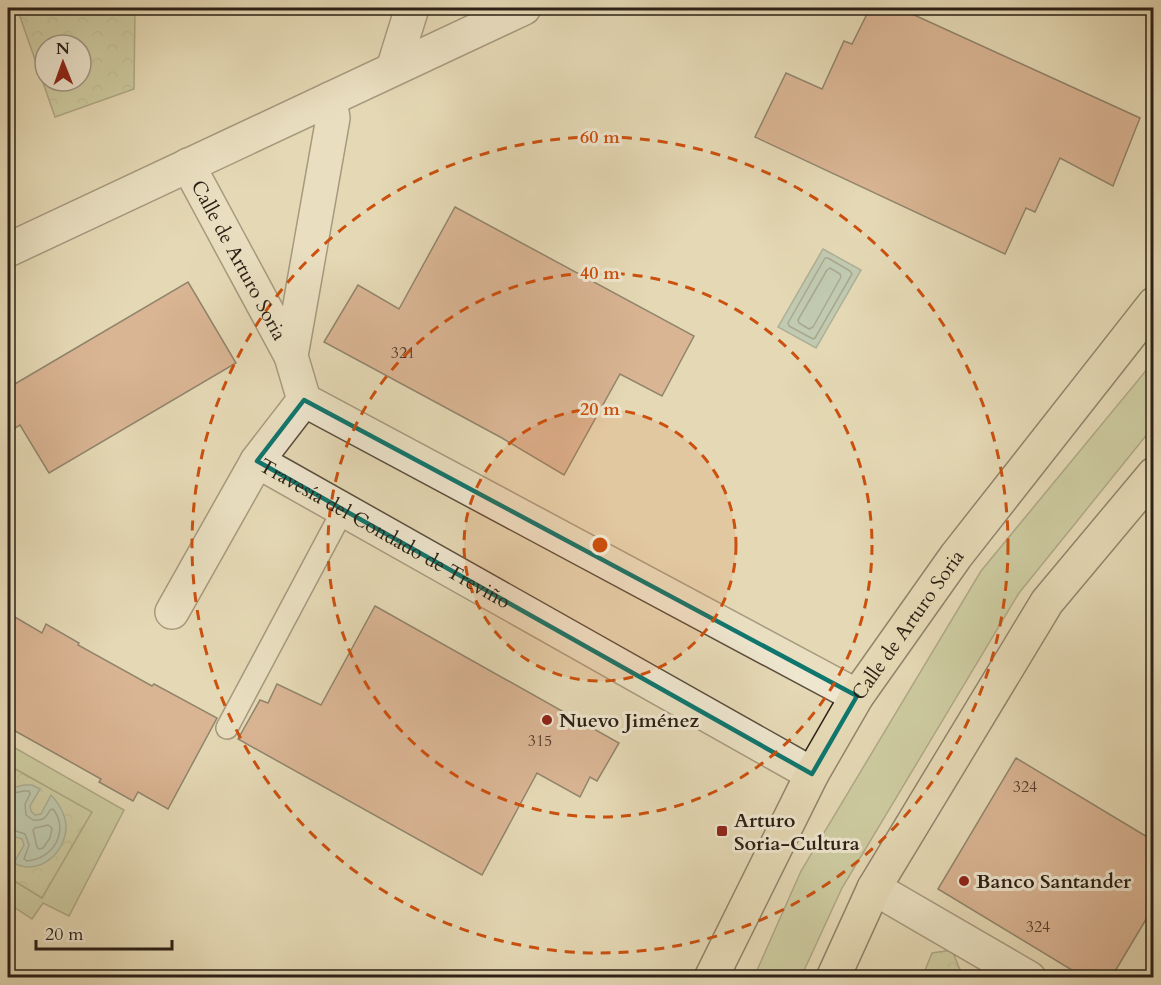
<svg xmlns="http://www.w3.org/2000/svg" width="1161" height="985" viewBox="0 0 1161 985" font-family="Cardo,serif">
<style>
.grass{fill:#b3bf8e;stroke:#6f7052;stroke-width:1.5}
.park{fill:url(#park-crowns);stroke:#6f7052;stroke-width:1.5;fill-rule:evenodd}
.water{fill:#96baae;stroke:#6b7c71;stroke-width:1.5}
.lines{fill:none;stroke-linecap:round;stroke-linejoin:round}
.shore{stroke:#606d62;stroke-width:1.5}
.building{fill:#cd8b6d;stroke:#2b2016;stroke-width:1.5}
.lane-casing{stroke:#5a4e3e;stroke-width:24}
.street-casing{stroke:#5a4e3e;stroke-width:36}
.primary-casing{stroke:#2b2016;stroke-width:36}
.lane{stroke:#eee6cf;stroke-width:21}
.street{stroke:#eee6cf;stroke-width:33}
.primary{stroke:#e5d9b5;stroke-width:33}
.marked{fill:none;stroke:#0f766e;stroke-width:4.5;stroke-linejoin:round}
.ring{fill:none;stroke:#cc500e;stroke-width:3;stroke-dasharray:10 8}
.poi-dot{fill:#8f2418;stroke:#eee6cf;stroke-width:2}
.labels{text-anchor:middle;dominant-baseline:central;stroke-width:6;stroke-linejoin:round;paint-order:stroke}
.number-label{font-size:16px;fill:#543b2c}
.street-label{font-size:20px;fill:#2b2016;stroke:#eee6cf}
.poi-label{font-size:20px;font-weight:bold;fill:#2b2016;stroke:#eee6cf;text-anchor:start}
.centre{fill:#cc500e;stroke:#eee6cf;stroke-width:3}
.ring-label{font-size:18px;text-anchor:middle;font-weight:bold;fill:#cc500e;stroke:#eee6cf;stroke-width:6;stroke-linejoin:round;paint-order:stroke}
</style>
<defs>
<pattern id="park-crowns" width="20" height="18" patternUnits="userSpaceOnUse" patternTransform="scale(1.5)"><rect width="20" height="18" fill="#b3bf8e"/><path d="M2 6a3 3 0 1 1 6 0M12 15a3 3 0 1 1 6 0" fill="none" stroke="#9aa47a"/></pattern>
</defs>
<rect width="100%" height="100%" fill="#e5d9b5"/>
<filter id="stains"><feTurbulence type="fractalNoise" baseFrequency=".00333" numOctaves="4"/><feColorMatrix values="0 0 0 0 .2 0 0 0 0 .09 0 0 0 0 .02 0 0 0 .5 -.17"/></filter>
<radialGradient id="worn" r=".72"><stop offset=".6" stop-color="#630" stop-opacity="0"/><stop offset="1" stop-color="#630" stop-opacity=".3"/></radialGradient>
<g class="grass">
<path d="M1153,362V427L1019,593L842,888L801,977H754L801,871L981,571Z"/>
<path d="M8,744L124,810L69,916L43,903L32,919L8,903V877L42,898L91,812L8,765Z"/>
</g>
<g class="park">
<path d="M17,8H135L134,89L55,117ZM45,45H81V81H45Z"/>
<path d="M8,765L92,812L42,898L8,877Z"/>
<path d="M952,950L963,977L922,978L932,953Z"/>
</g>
<g class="water">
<path d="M823,249L861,270L816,348L778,327Z"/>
<path d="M24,785H32L40,789L30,806L31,811L35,815L41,814L51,795C58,802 65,814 66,825C67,852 39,877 14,863L24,845L22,839L16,837L11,841L8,848V789Z"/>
</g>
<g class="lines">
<g class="shore">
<path d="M825,258H828L850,271L852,274L815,338L813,339L789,326L788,323Z"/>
<path d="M830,268L840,274L841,277L813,327L809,329L799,323L798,320L827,270Z"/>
<path d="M8,794L24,791H29L30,794L25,804L26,815L33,820C43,821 46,818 50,810L53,809C70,831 53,859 27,861L24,859L29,845L25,834L16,831L8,836"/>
<path d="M48,825L52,828L50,838L43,848L39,849L37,847L33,830L35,828Z"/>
</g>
</g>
<g class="building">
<path d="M870,8H899L1140,118L1113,186L1060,158L1035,212L1026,208L1005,254L755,137L786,73L822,89L844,41L852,44Z"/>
<path d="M455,207L694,336L662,396L620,374L564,475L502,438L324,342L358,285L399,309Z"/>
<path d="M188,282L236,363L49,473L20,425L8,432V388Z"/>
<path d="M375,606L619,743L597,781L590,777L580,797L537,773L482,875L238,739L260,700L268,703L277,684L321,705Z"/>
<path d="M8,613L42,633L46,624L79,643L78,645L152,686L154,684L217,718L168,809L138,792L133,801L99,782L101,779L8,727Z"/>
<path d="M1016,758L1154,841V906L1111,978H1085L938,889Z"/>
</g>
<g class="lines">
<defs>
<path id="lane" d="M227,728L343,510"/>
<g id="street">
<path d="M393,69L412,8"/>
<path id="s1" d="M188,165L291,356"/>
<path d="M8,250L524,8"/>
<path d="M304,400L857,696"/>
<path d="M304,400L291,356L333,118L330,99"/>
<path id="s2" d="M257,461L812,774"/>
<path d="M172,612L257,461L304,400"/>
<path d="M874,888L1029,978"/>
</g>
<g id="primary">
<path id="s3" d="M711,978L812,774L857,696L956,556L1154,304"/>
<path d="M833,978L874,888L1047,602L1154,474"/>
</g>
</defs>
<use href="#lane" class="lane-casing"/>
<use href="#street" class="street-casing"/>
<use href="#primary" class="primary-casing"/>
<use href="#lane" class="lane"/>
<use href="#street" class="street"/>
<use href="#primary" class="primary"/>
</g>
<path d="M0 0H1161V985H0ZM304,400L857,696L812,774L257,461Z" fill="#e5d9b5" fill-opacity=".55" fill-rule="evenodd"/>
<path class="marked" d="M304,400L857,696L812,774L257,461Z"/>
<circle cx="600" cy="545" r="136" fill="#cc500e" fill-opacity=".12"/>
<g class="ring">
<circle cx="600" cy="545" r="136"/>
<circle cx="600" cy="545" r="272"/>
<circle cx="600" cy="545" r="408"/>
</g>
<g class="poi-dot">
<circle cx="547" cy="720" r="6"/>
<rect x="716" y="825" width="12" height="12" rx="3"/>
<circle cx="964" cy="881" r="6"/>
</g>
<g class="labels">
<g class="number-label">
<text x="403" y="353">321</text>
<text x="540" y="741">315</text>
<text x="1025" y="787">324</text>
<text x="1038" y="927">324</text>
</g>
<g class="street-label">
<text stroke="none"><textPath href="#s1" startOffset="108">Calle de Arturo Soria</textPath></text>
<text stroke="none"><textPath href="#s2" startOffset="147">Travesía del Condado de Treviño</textPath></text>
<text stroke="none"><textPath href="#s3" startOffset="405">Calle de Arturo Soria</textPath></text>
</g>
<g class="poi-label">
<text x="559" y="720">Nuevo Jiménez</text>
<text x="734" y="820">Arturo<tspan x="734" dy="23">Soria-Cultura</tspan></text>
<text x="976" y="881">Banco Santander</text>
</g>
</g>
<circle cx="600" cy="545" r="9" class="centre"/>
<g class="ring-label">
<text x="600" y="143">60 m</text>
<text x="600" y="279">40 m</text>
<text x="600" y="415">20 m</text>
</g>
<rect width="1161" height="985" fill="none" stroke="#e5d9b5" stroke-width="30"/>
<rect x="9" y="9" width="1143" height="967" fill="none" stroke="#2b2016" stroke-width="3"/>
<rect x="15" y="15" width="1131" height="955" fill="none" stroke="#2b2016" stroke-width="1.5"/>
<g transform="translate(63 63) rotate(359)"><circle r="28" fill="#eee6cf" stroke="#a09785" stroke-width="1.5"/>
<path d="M0-4.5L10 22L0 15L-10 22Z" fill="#8f2418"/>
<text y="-9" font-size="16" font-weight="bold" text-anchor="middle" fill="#2b2016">N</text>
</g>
<path d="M36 940v9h136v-9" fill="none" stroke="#2b2016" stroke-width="3"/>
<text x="45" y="940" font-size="18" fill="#2b2016" stroke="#eee6cf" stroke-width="4.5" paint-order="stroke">20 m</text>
<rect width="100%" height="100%" filter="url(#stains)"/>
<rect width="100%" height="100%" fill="url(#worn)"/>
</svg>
